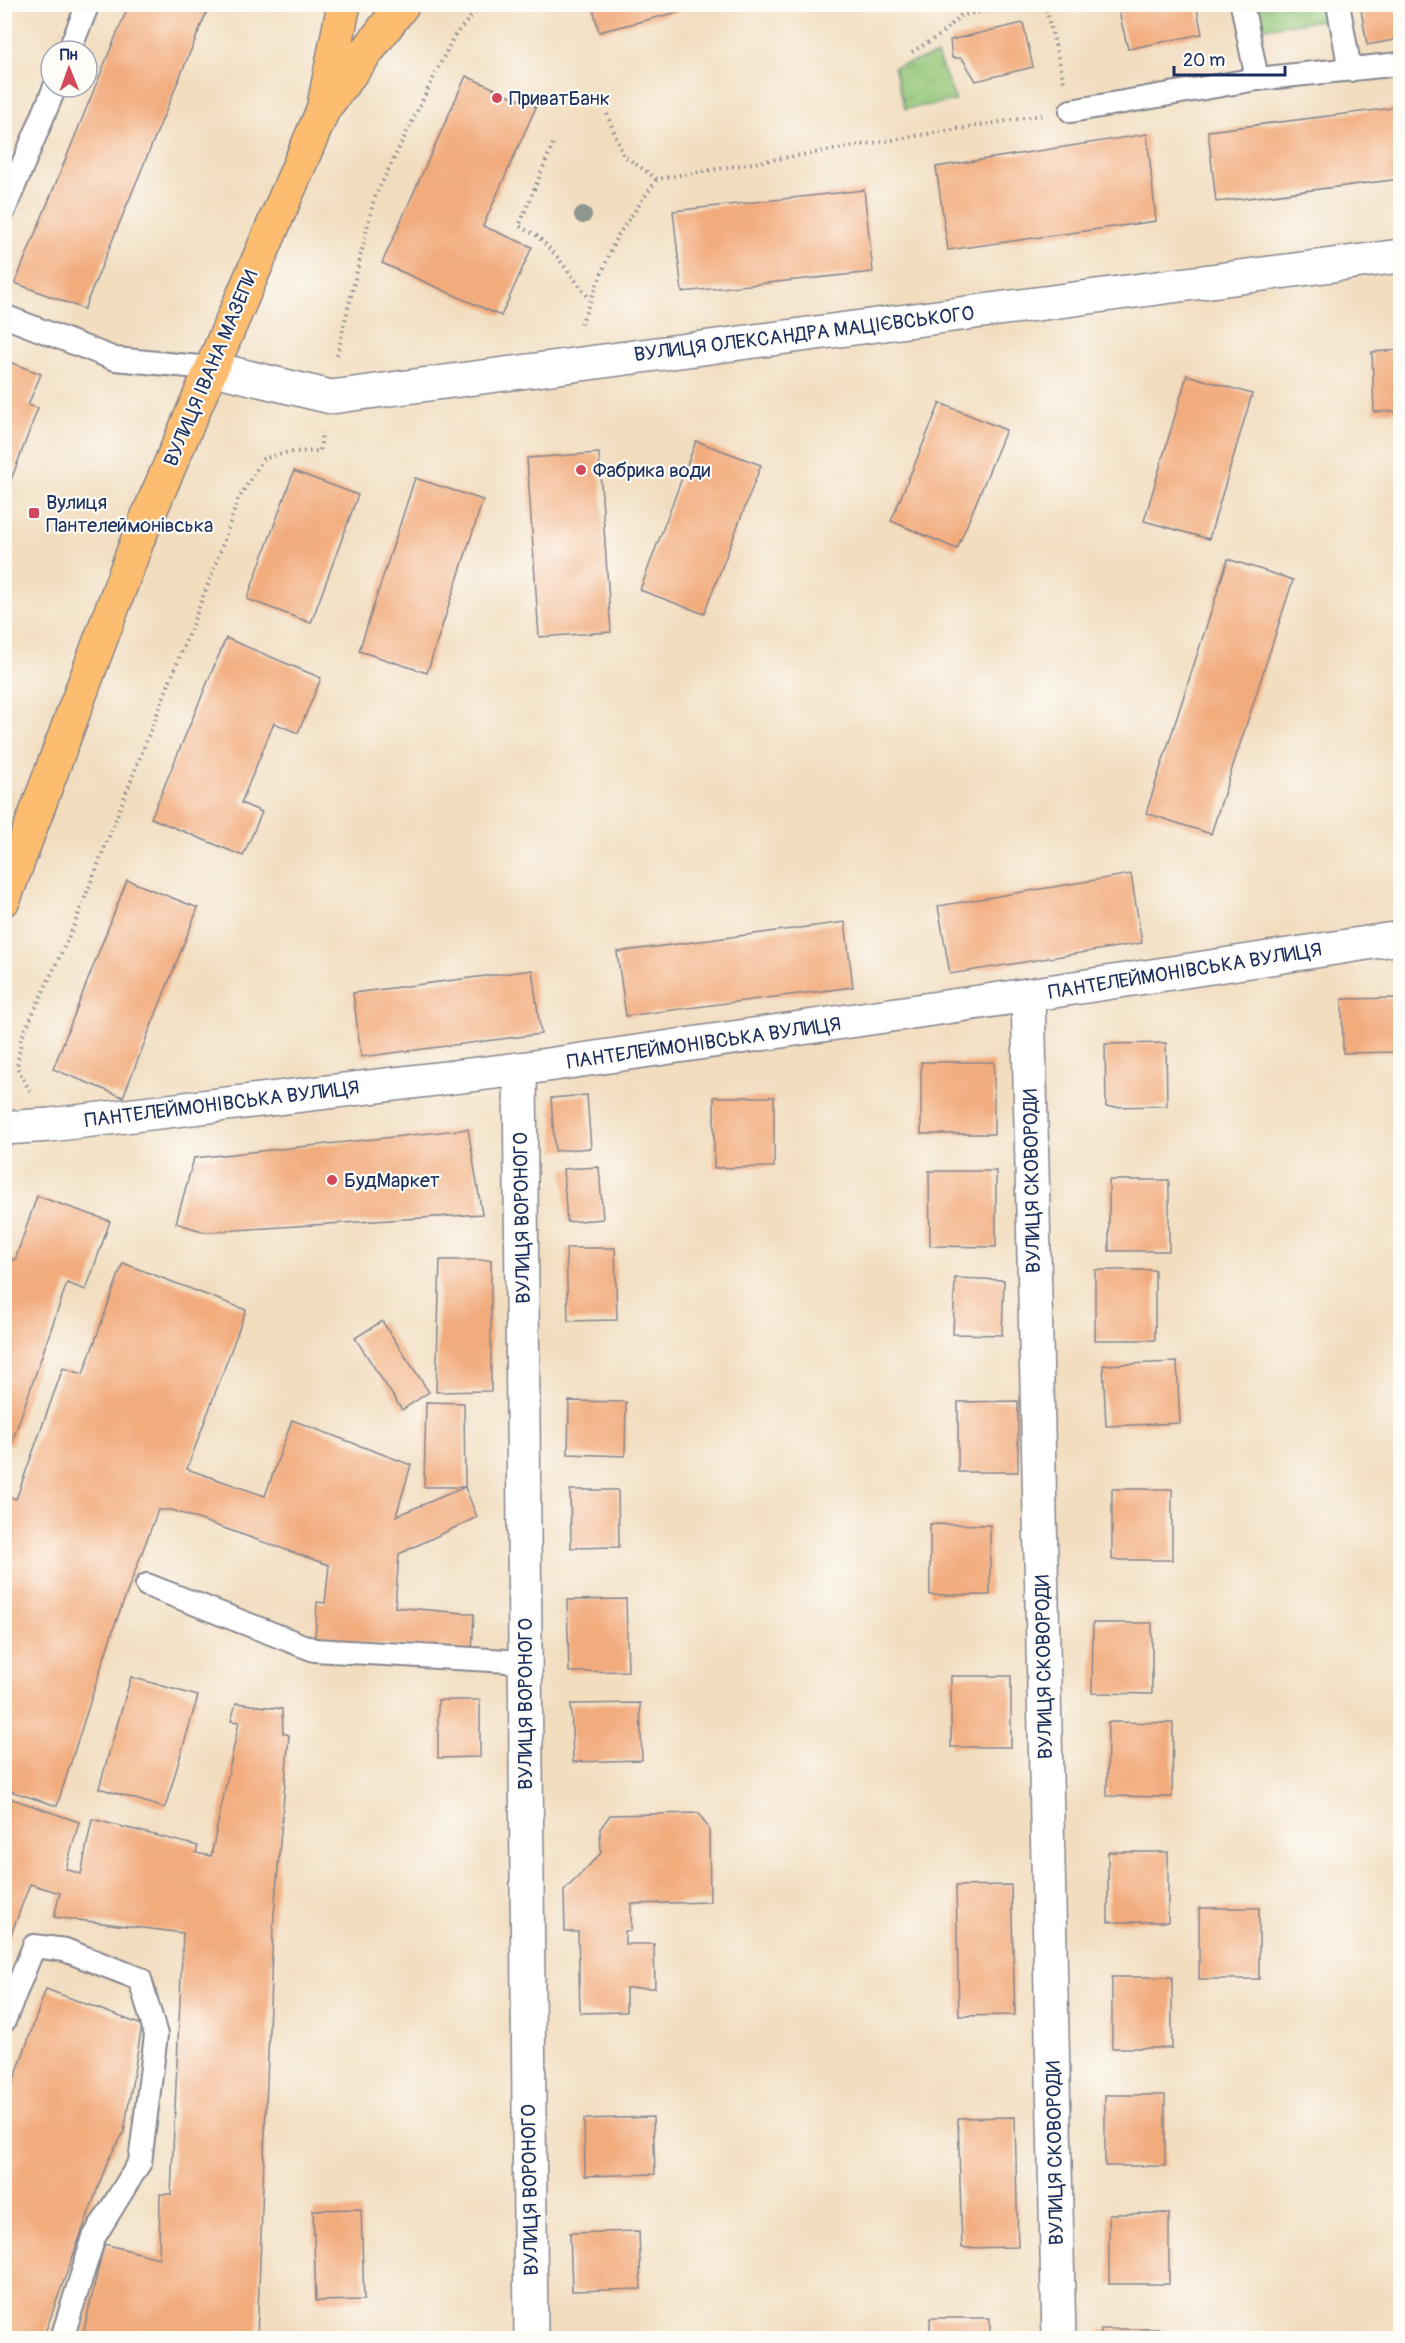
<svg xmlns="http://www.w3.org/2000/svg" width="1405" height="2343" viewBox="0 0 1405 2343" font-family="Pangolin,sans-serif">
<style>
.park{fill:url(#park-tufts);stroke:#577a69;stroke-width:1.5}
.building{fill:#f2ab7b}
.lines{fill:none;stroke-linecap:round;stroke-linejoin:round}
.lane-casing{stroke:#86868e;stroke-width:26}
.street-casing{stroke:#86868e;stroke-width:36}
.primary-casing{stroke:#86868e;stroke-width:36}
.path{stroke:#86868e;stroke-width:4;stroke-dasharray:1.5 4.5;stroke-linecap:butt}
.lane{stroke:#fff;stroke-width:22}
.street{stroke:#fff;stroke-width:33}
.primary{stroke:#fcbd6f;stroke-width:33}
.tree{fill:#90968e}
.poi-dot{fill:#d1495b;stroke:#fdfcf7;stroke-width:2}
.labels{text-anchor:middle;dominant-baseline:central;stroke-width:4.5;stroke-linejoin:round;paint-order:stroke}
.poi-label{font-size:20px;fill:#1b2f5e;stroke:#fdfcf7;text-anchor:start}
.street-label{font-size:20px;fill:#1b2f5e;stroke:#fdfcf7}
</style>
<defs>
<pattern id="park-tufts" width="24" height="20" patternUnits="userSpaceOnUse" patternTransform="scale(1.5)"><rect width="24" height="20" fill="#93c474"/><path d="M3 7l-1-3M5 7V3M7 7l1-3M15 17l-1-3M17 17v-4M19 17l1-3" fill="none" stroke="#77a062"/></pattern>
</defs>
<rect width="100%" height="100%" fill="#fdfcf7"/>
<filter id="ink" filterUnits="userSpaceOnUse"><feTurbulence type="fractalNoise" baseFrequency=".0167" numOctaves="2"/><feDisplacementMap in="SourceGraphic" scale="12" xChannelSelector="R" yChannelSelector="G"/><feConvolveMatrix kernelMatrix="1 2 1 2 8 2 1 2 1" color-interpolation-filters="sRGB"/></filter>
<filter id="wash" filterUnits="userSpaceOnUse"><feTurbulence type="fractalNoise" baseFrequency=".008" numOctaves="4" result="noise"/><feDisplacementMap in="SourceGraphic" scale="24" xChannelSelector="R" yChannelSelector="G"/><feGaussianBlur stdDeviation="1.35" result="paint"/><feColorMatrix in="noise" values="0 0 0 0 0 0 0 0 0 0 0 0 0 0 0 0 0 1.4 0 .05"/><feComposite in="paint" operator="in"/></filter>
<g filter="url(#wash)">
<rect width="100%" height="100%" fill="#f2ddbf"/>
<g class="park">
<path d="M1259,5H1327L1330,19L1264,28Z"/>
<path d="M937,55L956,101L905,109L894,67Z"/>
</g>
<g id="blocks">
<g class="building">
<path d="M129,4H210L84,309L15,283Z"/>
<path d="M592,4H705L706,5L599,32Z"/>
<path d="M1117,4H1196L1202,34L1128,49Z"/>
<path d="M1360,4H1400V39L1367,45Z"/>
<path d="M1023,23L1033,67L976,81L962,58H952L950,40Z"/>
<path d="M466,76L536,107L483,226L532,247L501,316L382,263Z"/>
<path d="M1400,107V179L1216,202L1208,131Z"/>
<path d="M1147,134L1156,221L948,250L936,167Z"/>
<path d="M864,190L873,272L682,292L673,211Z"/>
<path d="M1400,350V411L1374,412L1372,352Z"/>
<path d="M4,360L41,374L28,405L38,408L5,496Z"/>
<path d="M1187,375L1252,394L1209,539L1144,521Z"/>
<path d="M940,403L1006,430L957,549L891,521Z"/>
<path d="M696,441L761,465L704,614L640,590Z"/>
<path d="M599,453L611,632L539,637L527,458Z"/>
<path d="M294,471L358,495L311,623L247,599Z"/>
<path d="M415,478L483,500L427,673L359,651Z"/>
<path d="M1228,559L1293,580L1211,834L1146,813Z"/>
<path d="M226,638L321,678L298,733L274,723L241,803L262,812L243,856L151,818Z"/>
<path d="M1131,874L1142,943L950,974L938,906Z"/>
<path d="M127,880L198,908L123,1097L53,1069Z"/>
<path d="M845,922L853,987L626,1016L617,952Z"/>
<path d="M532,970L541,1034L361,1057L353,993Z"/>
<path d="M1400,998V1052L1343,1053L1342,999Z"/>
<path d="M1166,1043L1167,1106L1106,1107L1105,1044Z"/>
<rect x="921" y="1062" width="73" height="72"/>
<path d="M587,1095L591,1148L555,1151L551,1098Z"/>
<path d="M714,1097H774V1167L714,1168Z"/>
<path d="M468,1129L482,1214L205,1232L176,1223L194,1158Z"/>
<path d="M599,1167L603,1219L567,1222L563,1169Z"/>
<path d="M929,1171H996V1247L930,1246Z"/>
<rect x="1109" y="1180" width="60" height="71"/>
<path d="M37,1196L110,1221L86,1290L67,1283L11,1445L4,1442V1257L15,1260Z"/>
<path d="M566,1248H615L617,1320L568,1321Z"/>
<path d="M440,1260H491V1391L436,1392Z"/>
<path d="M123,1263L246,1310L187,1469L265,1496L292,1420L411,1465L396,1516L465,1487L477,1517L399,1554L395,1607L474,1614L472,1651L315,1639L317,1602L325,1603L329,1565L172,1510H158L114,1627L57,1806L4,1789V1583L7,1576L4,1575V1495L16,1499L63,1368L83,1374Z"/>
<rect x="1095" y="1270" width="60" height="70"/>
<path d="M955,1278L1004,1280L1002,1335L953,1334Z"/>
<path d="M382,1321L429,1392L402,1410L355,1338Z"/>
<path d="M1177,1362L1180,1423L1106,1426L1103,1365Z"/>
<path d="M569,1401L626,1402L625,1456L568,1454Z"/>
<path d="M1018,1401V1472H958V1402Z"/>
<path d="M426,1402L464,1403L465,1487H424Z"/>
<rect x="1112" y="1489" width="60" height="71"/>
<path d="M570,1490H618L619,1547L571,1548Z"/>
<path d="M930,1524L990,1525V1595H930Z"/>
<path d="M626,1599L628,1671L569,1672L567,1600Z"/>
<path d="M1093,1623H1152V1694L1092,1693Z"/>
<rect x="951" y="1676" width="60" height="71"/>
<path d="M131,1677L198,1696L165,1808L99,1788Z"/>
<path d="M438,1700H480V1757L438,1758Z"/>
<path d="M236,1703L282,1709L283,1733L289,1735L273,1927L257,2338L164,2337L82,2338L104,2244L159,2258L160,2194H171L183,1933L54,1917L60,1893L30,1884L4,1953V1796L79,1822L66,1869L81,1874L92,1819L198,1846L196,1853L211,1856L239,1722L231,1721Z"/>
<path d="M640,1703L642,1760L573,1762L571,1704Z"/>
<path d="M1108,1722L1173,1723L1172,1797L1107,1796Z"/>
<path d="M699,1813L709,1829L710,1902L631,1904V1931H625V1944H654L655,1988H626V2012L580,2013L578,1932H565L564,1891L601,1853L600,1829L610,1815Z"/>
<rect x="1108" y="1852" width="60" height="70"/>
<path d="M1011,1885L1015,2015L959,2016L956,1886Z"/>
<rect x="1199" y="1908" width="60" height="71"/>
<rect x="1112" y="1977" width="60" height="71"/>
<path d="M46,1989L142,2025L124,2132L108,2160L43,2338H15L4,2335V2109Z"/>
<rect x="1105" y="2095" width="60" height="71"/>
<path d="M653,2117L655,2174L585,2176L584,2119Z"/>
<path d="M1015,2117L1018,2247L962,2248L958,2118Z"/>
<path d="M361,2209L364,2300L316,2301L313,2210Z"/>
<path d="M1169,2213V2284H1109V2214Z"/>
<path d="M639,2231L641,2289L572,2291L570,2233Z"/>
<rect x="930" y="2318" width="60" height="20"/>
<rect x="1101" y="2329" width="60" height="9"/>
<path d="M651,2334V2338H582L581,2336Z"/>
</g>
</g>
</g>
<g filter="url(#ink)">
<use href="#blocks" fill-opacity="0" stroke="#86868e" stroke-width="1.5"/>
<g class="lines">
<defs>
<g id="lane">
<path d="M1242,4L1257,79"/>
<path d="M1338,4L1350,70"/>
<path d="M69,51L88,4"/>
<path d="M1071,111L1257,79L1400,64"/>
<path d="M4,210L55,87"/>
<path d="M4,316L115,359L210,368"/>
<path d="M147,1585L314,1650L526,1662"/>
<path d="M4,2021L34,1946L65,1950L140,1979L156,2035L140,2162L94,2237L62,2338"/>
</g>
<g id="street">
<path d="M210,368L331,397L1400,256"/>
<path d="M1028,995L1059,2338"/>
<path d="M520,1069L531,2338"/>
<path d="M4,1128L50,1125L520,1069L1028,995L1400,938"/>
</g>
<g id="primary">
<path d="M327,104L403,4"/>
<path d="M4,899L138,539L323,110L344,4"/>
</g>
</defs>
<use href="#lane" class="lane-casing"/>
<use href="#street" class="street-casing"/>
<use href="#primary" class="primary-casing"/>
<g class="path">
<path d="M1045,4L1064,82"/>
<path d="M912,52L940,35L960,16L1016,4"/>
<path d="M607,114L623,155L657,179L1042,115"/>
<path d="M553,144L519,226L536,235L554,253L590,299"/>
<path d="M581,324L616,238L657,179"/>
<path d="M337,355L374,199L454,36L482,4"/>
<path d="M30,1091L17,1068L21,1039L73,928L214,569L238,500L263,459L288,452L320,451L322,432"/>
<path d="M4,1180L6,1173"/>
</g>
<use href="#lane" class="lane"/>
<use href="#street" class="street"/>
<use href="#primary" class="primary"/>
</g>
<circle class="tree" cx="583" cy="215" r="9"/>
</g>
<g class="poi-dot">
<circle cx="497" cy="98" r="6"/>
<circle cx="581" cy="470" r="6"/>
<rect x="28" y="507" width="12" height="12" rx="3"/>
<circle cx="332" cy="1180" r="6"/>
</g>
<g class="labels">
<g class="poi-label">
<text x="509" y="98">ПриватБанк</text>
<text x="593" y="470">Фабрика води</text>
<text x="46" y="502">Вулиця<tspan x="46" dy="23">Пантелеймонівська</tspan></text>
<text x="344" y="1180">БудМаркет</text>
</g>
<g class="street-label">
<text transform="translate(804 334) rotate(-7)">ВУЛИЦЯ ОЛЕКСАНДРА МАЦІЄВСЬКОГО</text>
<text transform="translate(211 368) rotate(-67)">ВУЛИЦЯ ІВАНА МАЗЕПИ</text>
<text transform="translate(1185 971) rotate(-9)">ПАНТЕЛЕЙМОНІВСЬКА ВУЛИЦЯ</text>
<text transform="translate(704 1043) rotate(-8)">ПАНТЕЛЕЙМОНІВСЬКА ВУЛИЦЯ</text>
<text transform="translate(222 1104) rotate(-7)">ПАНТЕЛЕЙМОНІВСЬКА ВУЛИЦЯ</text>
<text transform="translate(1032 1181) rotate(-91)">ВУЛИЦЯ СКОВОРОДИ</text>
<text transform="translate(522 1218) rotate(-91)">ВУЛИЦЯ ВОРОНОГО</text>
<text transform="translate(1044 1667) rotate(-91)">ВУЛИЦЯ СКОВОРОДИ</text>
<text transform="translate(525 1704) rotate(-90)">ВУЛИЦЯ ВОРОНОГО</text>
<text transform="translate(1055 2153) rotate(-91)">ВУЛИЦЯ СКОВОРОДИ</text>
<text transform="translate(530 2190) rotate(-91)">ВУЛИЦЯ ВОРОНОГО</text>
</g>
</g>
<rect width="1405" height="2343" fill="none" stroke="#fdfcf7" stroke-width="24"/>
<g transform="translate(69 69) rotate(359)"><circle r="28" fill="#fdfcf7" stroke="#a3aaba" stroke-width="1.5"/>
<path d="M0-4.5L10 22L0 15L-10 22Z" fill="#d1495b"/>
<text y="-9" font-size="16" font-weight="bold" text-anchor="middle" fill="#1b2f5e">Пн</text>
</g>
<path d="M1174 66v9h111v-9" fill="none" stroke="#1b2f5e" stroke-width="3"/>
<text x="1183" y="66" font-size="18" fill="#1b2f5e" stroke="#fdfcf7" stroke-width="4.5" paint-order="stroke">20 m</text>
</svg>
